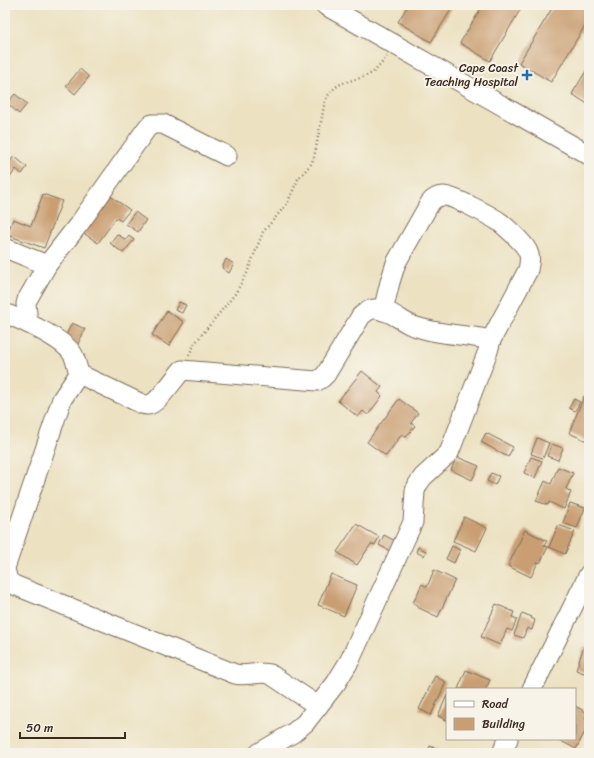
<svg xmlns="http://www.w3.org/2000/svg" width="594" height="758" viewBox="0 0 594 758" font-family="Sriracha,sans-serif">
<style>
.building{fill:#c99e72}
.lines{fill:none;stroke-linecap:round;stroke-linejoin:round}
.minor-casing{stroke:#796a57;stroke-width:21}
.path{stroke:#796a57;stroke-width:2.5;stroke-dasharray:1 3;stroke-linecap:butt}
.minor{stroke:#fff;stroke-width:19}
.poi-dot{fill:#1f6fb2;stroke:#f7f3e8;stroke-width:1.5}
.labels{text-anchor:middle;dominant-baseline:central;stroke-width:4;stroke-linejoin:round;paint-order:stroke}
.poi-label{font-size:12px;fill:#3b2a1e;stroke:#f7f3e8;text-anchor:end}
</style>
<rect width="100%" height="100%" fill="#f7f3e8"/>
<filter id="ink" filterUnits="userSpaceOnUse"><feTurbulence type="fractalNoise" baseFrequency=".025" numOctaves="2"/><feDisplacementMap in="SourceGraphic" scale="8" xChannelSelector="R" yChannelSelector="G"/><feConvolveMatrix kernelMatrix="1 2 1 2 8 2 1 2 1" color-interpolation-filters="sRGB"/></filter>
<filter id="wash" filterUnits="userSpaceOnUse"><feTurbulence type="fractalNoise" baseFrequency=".012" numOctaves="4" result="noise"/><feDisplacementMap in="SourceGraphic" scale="16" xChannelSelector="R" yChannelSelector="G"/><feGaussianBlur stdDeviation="0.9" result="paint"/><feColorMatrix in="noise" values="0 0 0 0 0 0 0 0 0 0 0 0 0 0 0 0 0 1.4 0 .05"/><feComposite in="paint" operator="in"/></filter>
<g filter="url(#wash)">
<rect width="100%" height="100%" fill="#ece2c2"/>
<g id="blocks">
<g class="building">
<path d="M408,5H454L431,42L398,22Z"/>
<path d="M483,5H523L490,61L460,43Z"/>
<path d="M554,5H589V19L551,82L519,63Z"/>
<path d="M589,66V105L572,94Z"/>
<path d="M80,69L89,77L75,94L66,86Z"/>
<path d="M15,94L27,104L19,114L7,103Z"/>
<path d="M14,156L27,167L22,174L16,169L9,179L5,176V169Z"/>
<path d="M43,194L62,201L44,248L7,235L13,219L31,226Z"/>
<path d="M109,195L130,210L121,221L116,218L98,243L82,232Z"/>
<path d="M135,212L146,220L138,232L126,224Z"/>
<path d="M117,234L126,240L129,236L134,240L123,253L110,243Z"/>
<path d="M226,259L234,264L229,273L222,268Z"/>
<path d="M179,302L186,305L182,313L175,310Z"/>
<path d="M167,311L184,322L169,346L152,335Z"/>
<path d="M72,323L85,329L77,346L64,339Z"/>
<path d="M362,371L382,387L378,392L382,396L368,415L363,411L358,417L338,401Z"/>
<path d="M584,396L589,398V442L569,433Z"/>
<path d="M399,399L418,413L411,423L415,426L406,437L402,434L386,456L367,442Z"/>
<path d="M574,399L580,402L575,411L569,408Z"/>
<path d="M486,433L513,447L508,457L481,442Z"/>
<path d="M537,438L549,443L543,458L531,454Z"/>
<path d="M552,444L563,448L558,460L547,456Z"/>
<path d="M457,457L479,466L472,480L451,470Z"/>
<path d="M531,457L542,461L535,478L524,473Z"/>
<path d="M558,467L573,473L566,489L571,492L564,509L549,502L548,505L536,501L545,481L551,484Z"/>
<path d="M491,473L499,476L495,485L487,481Z"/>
<path d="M570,503L585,508L577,528L563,523Z"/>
<path d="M464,517L487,528L476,551L453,541Z"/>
<path d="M356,524L379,537L375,545L371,544L357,565L337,552Z"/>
<path d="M558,525L575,531L565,554L549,547Z"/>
<path d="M525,530L547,541L544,546L548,547L540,563L538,562L531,577L508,566Z"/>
<path d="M384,535L395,541L390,551L379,545Z"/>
<path d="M452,546L460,550L454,563L446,559Z"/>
<path d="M418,547L426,551L424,556L416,552Z"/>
<path d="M434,570L455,580L438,617L417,607L418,605L413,603L422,584L427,587Z"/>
<path d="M331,574L357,585L344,616L318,605Z"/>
<path d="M496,604L514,612L512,617L517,619L512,631L507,629L500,645L481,637Z"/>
<path d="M522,613L532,617L531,618L535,620L532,630L527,628L523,638L514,635Z"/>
<path d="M584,646L589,648V675L576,670Z"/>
<path d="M466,670L490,680L486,689H458Z"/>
<path d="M435,676L446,682L431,715L419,709Z"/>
<path d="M447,695V721L444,720L445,719L438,716Z"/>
<path d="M575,706L588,713L585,719L589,722V724L576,749L557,739H575Z"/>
<path d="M430,746L445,753H427Z"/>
</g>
</g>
</g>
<g filter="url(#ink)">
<use href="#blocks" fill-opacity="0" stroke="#796a57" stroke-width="1"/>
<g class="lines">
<defs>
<g id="minor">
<path d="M325,5L589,155"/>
<path d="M5,248L47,265"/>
<path d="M383,311L390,282L396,263L430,203C433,199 437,196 443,196C452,195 493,217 501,223C508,229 525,244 528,252C531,258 529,264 528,270L491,340"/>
<path d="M5,313C23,321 61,337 72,353C76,359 77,367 79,374L62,399L5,568"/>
<path d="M28,323L26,304L27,300L47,265L79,224L147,128L152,124H163L227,156"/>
<path d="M79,374L142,404C145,405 148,406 151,404C159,401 175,378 182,370L317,381L322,378L326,374L361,316C365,313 369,309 374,309C387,308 400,320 411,325C437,335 464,334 491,340L488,351L449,453L423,477L418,484L415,491L413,522L350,660L336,683L305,723L293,733L259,753"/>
<path d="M5,569L8,581L14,585L235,674C246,677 258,671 270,674L318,706"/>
<path d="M532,689L589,574"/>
<path d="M502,753L508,739"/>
</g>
</defs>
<use href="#minor" class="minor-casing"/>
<path class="path" d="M189,355L195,343L235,294L247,273L263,232L287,204L298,179L311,164L314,158L325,101C337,77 352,84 372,73C378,69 382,62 387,57"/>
<use href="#minor" class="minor"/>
</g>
</g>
<path class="poi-dot" d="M525 69h4v4h4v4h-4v4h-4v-4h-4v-4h4z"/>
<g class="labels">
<g class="poi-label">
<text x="518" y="68">Cape Coast<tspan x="518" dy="14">Teaching Hospital</tspan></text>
</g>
</g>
<rect width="594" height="758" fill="none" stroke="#f7f3e8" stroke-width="20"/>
<rect x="446" y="688" width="130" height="52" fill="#f7f3e8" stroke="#aca397"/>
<rect x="454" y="701" width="20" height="6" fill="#ffffff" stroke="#aca397"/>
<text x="482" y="708" font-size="12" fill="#3b2a1e">Road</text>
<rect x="454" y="718" width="20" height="12" fill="#c99e72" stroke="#aca397"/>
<text x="482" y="728" font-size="12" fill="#3b2a1e">Building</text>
<path d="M20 732v6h105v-6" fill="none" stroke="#3b2a1e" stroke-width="2"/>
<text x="26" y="732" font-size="12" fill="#3b2a1e" stroke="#f7f3e8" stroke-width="3" paint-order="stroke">50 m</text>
</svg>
